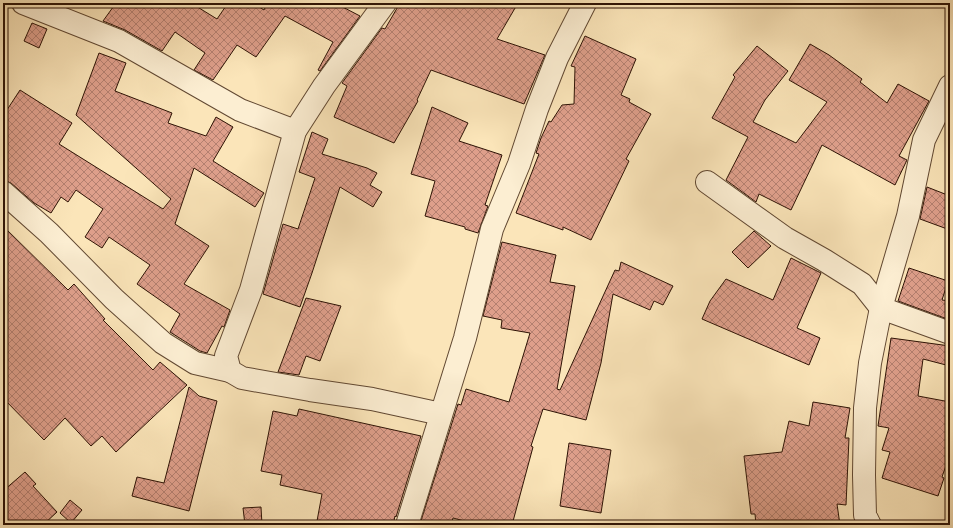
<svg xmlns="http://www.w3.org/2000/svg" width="953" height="528" viewBox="0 0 953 528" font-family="'IM FELL Great Primer',serif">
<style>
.building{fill:url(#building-cross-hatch);stroke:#2e1305}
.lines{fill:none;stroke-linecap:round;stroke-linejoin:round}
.minor-casing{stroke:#614832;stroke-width:24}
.minor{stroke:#fceed2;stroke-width:22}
</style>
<defs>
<pattern id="building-cross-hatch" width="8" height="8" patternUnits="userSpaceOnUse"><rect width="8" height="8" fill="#de9f8b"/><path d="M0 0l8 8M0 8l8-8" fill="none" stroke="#b48070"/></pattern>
</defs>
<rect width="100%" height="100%" fill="#fbe5b9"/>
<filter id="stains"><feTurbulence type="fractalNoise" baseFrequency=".005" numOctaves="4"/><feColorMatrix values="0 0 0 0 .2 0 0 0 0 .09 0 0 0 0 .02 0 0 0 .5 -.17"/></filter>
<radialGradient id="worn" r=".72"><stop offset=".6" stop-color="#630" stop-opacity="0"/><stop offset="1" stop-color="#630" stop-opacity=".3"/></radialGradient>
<g class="building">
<path d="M116,3H191L217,19L228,3H253L264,10L266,6L260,3H335L360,16L320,71L318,70L333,42L285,16L256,57L237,45L213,80L194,70L205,53L175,32L162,51L125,30L103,21Z"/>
<path d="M400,3H518L497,39L545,55L524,104L431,70L417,100L418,101L394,143L334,117L347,86L342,83L382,28L385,29Z"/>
<path d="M32,23L47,29L39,48L24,41Z"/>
<path d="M585,36L636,59L621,95L630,99L629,102L651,114L626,159L629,161L591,240L563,227V230L516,213L539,154L536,153L541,138L549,121L551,122L562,105L574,104L575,67L571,66Z"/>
<path d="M810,44L829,55L862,79L860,82L887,103L898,84L929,101L899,156L907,160L895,185L822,145L791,210L759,194L756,202L726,180L748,137L712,118L735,77L733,75L757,46L788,71L765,100L753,122L796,143L827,102L789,80Z"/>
<path d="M99,53L126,63L115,91L172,113L168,123L206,136L216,117L233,127L213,161L264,193L255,207L194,168L175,224L209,246L184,284L230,310L224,327L222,326L207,353L200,351L170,332L180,314L137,284L150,265L109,237L102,248L85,237L103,209L76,190L68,202L61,197L51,213L34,203L11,183L3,180V116L20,90L72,123L59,144L163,209L171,199L76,115Z"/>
<path d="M432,107L468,123L459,141L502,155L485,205L488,206L478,233L465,229V227L425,216L435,181L411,174Z"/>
<path d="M312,132L328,139L322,154L367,168L377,173L370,185L382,192L373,207L340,187L312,273L300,307L263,294L283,224L298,229L315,178L299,172Z"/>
<path d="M927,187L950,196V230L920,219Z"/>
<path d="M3,226L68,290L74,284L105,319L103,320L153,370L160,362L187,385L116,452L102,436L91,446L65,418L44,440L3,398Z"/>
<path d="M754,231L771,246L748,268L732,252Z"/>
<path d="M502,242L556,255L550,282L575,286L557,389L560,390L615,270L619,271L621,262L673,286L663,305L654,301L650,310L613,294L601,363L586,420L543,409L531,446L533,447L512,525H480L453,518L451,525H424L420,524L458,404L461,405L466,389L509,402L530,333L501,328L502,320L483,316Z"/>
<path d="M791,258L821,273L797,328L820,338L809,365L702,319L710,301L726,279L773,300Z"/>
<path d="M909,268L948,281L942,300L950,301V320L898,301Z"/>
<path d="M306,298L341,306L320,361L306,356L299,375L278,372Z"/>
<path d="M891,338L950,346V366L923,359L918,396L950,402V454L942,477L944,478L938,496L882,478L890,452L882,450L889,428L878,426Z"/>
<path d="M189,387L199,396L217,401L189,511L132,496L137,477L164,483Z"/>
<path d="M813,402L850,408L845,438H849L846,505L837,504L840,525H756L755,514H751L744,456L782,452L789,421L809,426Z"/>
<path d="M299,409L421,436L396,517L395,516L393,525H340L317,521L322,494L280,485L282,475L261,471L273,411L297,416Z"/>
<path d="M569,443L611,450L601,513L560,506Z"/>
<path d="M25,472L36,484L33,486L57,512L43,525H8L3,520V491Z"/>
<path d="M70,500L82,510L71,523L60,513Z"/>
<path d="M261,507L262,525H245L243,508Z"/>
</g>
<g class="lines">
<defs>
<g id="minor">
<path d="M23,3L119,41L240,110L295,131"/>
<path d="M385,3L324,86L295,131L251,290L226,356L230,371L242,378L310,390L372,399L441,414"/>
<path d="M707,182L785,238L824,260L862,284L881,308L950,333"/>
<path d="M3,192L49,233L114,299L163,343L195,363L230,371"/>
<path d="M407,525L465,338L492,229L519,164L537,109L557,58L585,3"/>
<path d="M870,525L865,515L864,475L865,408L870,363L881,308L908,216L924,140L950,86"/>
</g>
</defs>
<use href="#minor" class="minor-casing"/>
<use href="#minor" class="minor"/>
</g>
<rect width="953" height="528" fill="none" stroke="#fbe5b9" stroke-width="16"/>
<rect x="4" y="4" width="945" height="520" fill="none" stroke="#2e1305" stroke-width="2"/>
<rect x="8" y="8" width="937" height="512" fill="none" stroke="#2e1305"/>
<rect width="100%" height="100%" filter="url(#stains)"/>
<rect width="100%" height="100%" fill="url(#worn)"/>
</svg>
